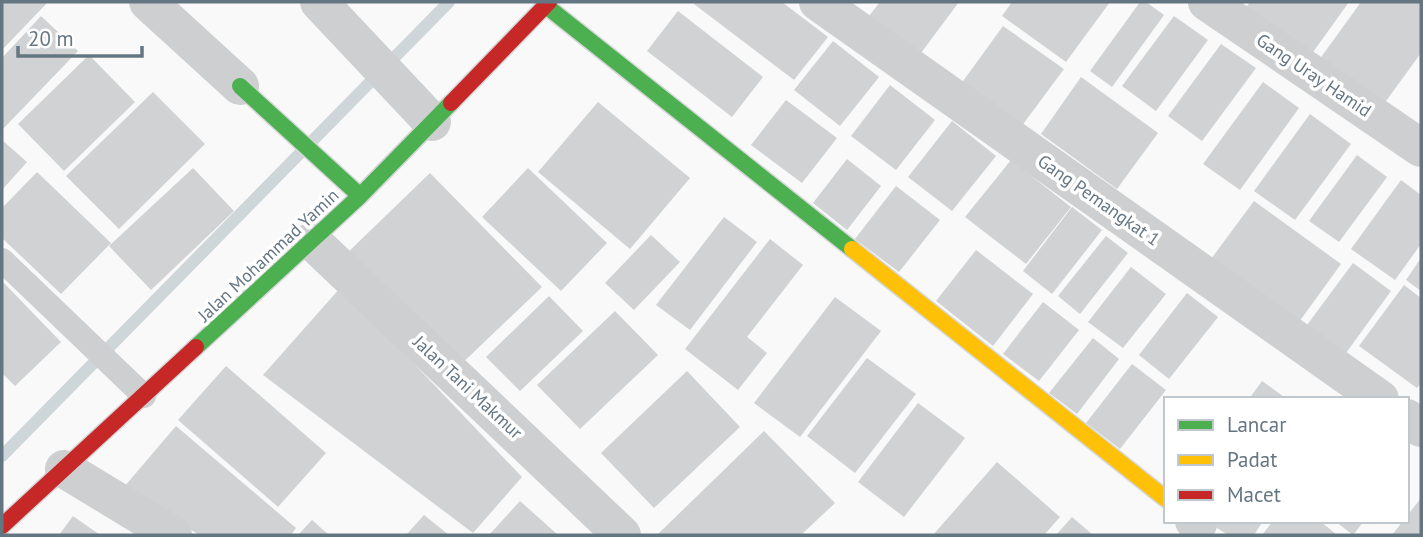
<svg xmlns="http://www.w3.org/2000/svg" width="1423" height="537" viewBox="0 0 1423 537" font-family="'PT Sans',sans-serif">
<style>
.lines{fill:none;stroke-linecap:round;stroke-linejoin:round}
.stream{stroke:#ced6d9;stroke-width:12}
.building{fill:#d0d2d3}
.fast-casing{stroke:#d5d6d7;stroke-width:19}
.slow-casing{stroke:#d5d6d7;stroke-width:19}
.jam-casing{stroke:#d5d6d7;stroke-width:19}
.lane{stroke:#cecfd0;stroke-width:24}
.street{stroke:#cecfd0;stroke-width:38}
.fast{stroke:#4caf50;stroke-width:16}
.slow{stroke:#ffc107;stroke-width:16}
.jam{stroke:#c62828;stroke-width:16}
.labels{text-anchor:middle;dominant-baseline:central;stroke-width:7;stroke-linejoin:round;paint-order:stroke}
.street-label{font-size:18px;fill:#657683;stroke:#fff}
</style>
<rect width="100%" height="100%" fill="#f9f9f9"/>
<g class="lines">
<path class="stream" d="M2,456L449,2"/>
</g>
<g class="building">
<path d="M2,2H48L2,50Z"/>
<path d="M696,2H782L828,37L794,80L694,4Z"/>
<path d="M880,2H959L921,53L869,16Z"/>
<path d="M1012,2H1110L1066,62L1002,16Z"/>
<path d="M1140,2H1146L1164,15L1112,87L1090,71Z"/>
<path d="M1250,2H1349L1303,66L1238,18Z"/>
<path d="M1361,2H1421V53L1378,112L1314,67Z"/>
<path d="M678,11L763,77L732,117L647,51Z"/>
<path d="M41,16L78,51L2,130V58Z"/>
<path d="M1174,16L1208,40L1156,111L1122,86Z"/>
<path d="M1003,26L1064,69L1018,131L958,88Z"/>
<path d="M833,41L879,77L840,126L794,90Z"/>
<path d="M1221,44L1256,68L1202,141L1168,116Z"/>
<path d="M89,55L135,102L64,171L18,124Z"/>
<path d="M1081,77L1158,133L1117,189L1041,134Z"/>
<path d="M1263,82L1299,108L1240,190L1203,164Z"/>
<path d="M890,85L935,120L896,170L851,136Z"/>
<path d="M153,92L205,144L119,229L66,176Z"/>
<path d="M786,100L837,138L802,183L751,145Z"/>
<path d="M598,102L690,178L630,249L538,172Z"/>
<path d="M1310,114L1351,144L1295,220L1254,191Z"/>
<path d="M952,121L996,156L952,211L908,177Z"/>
<path d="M2,140L27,162L2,190Z"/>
<path d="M1357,155L1387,177L1339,242L1309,221Z"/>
<path d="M847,159L881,186L847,230L813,203Z"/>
<path d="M1011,160L1071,207L1026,264L965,217Z"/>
<path d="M193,168L234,211L151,290L109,246Z"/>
<path d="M528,168L607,243L561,291L482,217Z"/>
<path d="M37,172L111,243L61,294L2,238V208Z"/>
<path d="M430,173L542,287L455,370L343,257Z"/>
<path d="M1401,180L1421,195V244L1395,280L1351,249Z"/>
<path d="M896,186L940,220L899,272L855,239Z"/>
<path d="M1254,201L1341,264L1299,322L1211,259Z"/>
<path d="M1072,207L1102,230L1052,294L1023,271Z"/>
<path d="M724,217L757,242L690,330L656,305Z"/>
<path d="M651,235L680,262L634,310L605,283Z"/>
<path d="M1106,236L1128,253L1080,314L1058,296Z"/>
<path d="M770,239L803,265L747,337L767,353L738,390L685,349Z"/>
<path d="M976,250L1033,294L993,346L936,301Z"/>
<path d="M1421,258V291L1406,280Z"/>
<path d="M1353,263L1391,291L1346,353L1307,325Z"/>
<path d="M1131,267L1166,294L1123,348L1088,322Z"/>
<path d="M2,281L61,342L15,386L2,373Z"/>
<path d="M1404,285L1421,298V383L1417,388L1359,346Z"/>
<path d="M341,287L522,477L473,533L263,375Z"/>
<path d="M1187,293L1218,317L1169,379L1139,355Z"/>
<path d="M549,296L583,331L520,391L486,357Z"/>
<path d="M835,297L881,331L800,437L754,403Z"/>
<path d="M1043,302L1079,330L1039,381L1003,354Z"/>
<path d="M615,311L658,355L580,429L537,385Z"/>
<path d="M1093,338L1119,359L1077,414L1049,393Z"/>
<path d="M867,358L916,394L855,473L807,436Z"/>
<path d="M1132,364L1166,390L1120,449L1086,423Z"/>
<path d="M226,366L326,453L278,507L178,420Z"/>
<path d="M687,371L740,427L654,508L601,453Z"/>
<path d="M1262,381L1287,399H1249Z"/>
<path d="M918,403L965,438L904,517L858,482Z"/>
<path d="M176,426L296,528L291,535H199L124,487Z"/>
<path d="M764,431L835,503L801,535H657Z"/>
<path d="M997,462L1060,517L1044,535H933Z"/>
<path d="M1421,498V535H1392L1403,521H1407V516Z"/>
<path d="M520,501L558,535H489Z"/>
<path d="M424,515L449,535H406Z"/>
<path d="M73,516L100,535H59Z"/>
<path d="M1072,517L1093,535H1056Z"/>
<path d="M312,520L329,535H298Z"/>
<path d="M1206,521H1263L1254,535H1228Z"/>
<path d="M1273,521H1320L1337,535H1262Z"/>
<path d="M1335,521H1364L1353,535Z"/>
</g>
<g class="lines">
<defs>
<g id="fast">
<path d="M545,5L852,249"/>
<path d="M240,86L357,193"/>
<path d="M196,347L360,196L451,103"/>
</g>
<path id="slow" d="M852,249L1166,499"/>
<g id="jam">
<path d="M451,103L549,2"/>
<path d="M2,526L196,347"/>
</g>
</defs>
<use href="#fast" class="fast-casing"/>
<use href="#slow" class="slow-casing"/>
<use href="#jam" class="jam-casing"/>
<path class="lane" d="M2,260L144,396"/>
<g class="street">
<path d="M148,2L240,86"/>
<path d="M319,2L432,122"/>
<path d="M818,2L1380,399"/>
<path d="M1207,2L1421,148"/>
<path d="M312,241L622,535"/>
<path d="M1407,418L1421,428"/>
<path d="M64,469L173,535"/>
<path d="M1194,521L1198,524"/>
</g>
<use href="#fast" class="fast"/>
<use href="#slow" class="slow"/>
<use href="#jam" class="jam"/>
</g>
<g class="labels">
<g class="street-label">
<text transform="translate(1314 75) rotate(34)">Gang Uray Hamid</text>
<text transform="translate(1099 200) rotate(35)">Gang Pemangkat 1</text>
<text transform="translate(268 255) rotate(-43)">Jalan Mohammad Yamin</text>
<text transform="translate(468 387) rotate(43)">Jalan Tani Makmur</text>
</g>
</g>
<rect width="1423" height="537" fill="none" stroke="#657683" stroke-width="7"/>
<rect x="1164" y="397" width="245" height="126" fill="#ffffff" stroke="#c1c8cd" stroke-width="2"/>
<rect x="1178" y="420" width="35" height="10" fill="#4caf50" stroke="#c1c8cd" stroke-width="2"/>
<text x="1227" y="432" font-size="21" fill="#657683">Lancar</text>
<rect x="1178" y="455" width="35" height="10" fill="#ffc107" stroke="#c1c8cd" stroke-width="2"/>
<text x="1227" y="467" font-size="21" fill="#657683">Padat</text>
<rect x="1178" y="490" width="35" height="10" fill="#c62828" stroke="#c1c8cd" stroke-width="2"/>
<text x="1227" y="502" font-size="21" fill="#657683">Macet</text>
<path d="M18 46v10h124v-10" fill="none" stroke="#657683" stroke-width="3.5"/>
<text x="28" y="46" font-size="21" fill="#657683" stroke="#ffffff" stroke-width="5" paint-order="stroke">20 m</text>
</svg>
